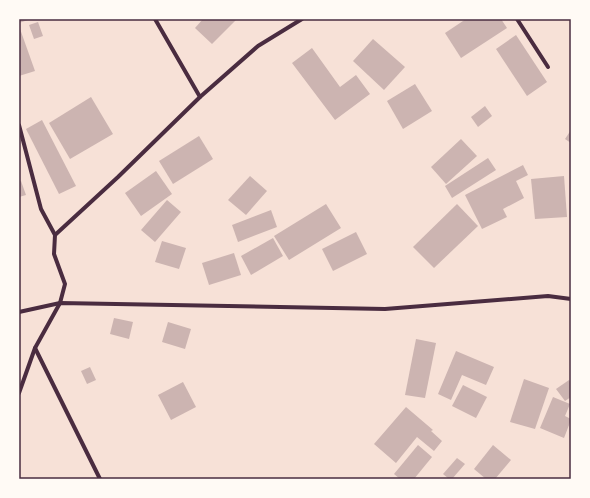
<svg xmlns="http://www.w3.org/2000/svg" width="590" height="498" viewBox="0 0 590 498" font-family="Ubuntu,sans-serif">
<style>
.building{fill:#ccb4b1}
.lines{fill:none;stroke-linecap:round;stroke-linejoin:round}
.minor{stroke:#4a2c40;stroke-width:4}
.neatline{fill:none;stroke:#4a2c40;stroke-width:1.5}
</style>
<rect width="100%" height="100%" fill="#f7e1d7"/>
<g class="building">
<path d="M19,19H31L19,23Z"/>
<path d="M203,19H235L236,20L212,44L195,28Z"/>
<path d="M466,19H501L507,28L461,58L445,33Z"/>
<path d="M38,22L43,36L34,39L29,25Z"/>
<path d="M19,26L35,71L19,76Z"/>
<path d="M516,35L547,82L527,96L496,49Z"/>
<path d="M373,39L405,67L384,90L353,61Z"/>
<path d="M312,48L340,87L356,75L370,94L335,120L292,63Z"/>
<path d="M415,84L432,111L403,129L387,101Z"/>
<path d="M91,97L113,134L70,159L49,123Z"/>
<path d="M485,106L492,116L478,127L471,117Z"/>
<path d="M42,120L76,186L59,194L26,129Z"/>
<path d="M571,130V143L565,139Z"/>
<path d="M199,136L213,159L173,184L159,161Z"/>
<path d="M461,139L477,156L446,184L431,167Z"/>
<path d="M488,158L496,170L452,198L445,186Z"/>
<path d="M523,165L528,175L516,181L524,198L503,209L507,217L482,229L465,195Z"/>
<path d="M156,171L172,194L141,216L125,193Z"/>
<path d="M250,176L267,191L246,215L228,200Z"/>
<path d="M564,176L567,217L535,219L531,179Z"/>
<path d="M21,181L26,195L19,197V182Z"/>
<path d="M167,200L181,212L155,242L141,230Z"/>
<path d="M326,204L341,228L289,260L274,236Z"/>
<path d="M457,204L478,226L434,268L413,247Z"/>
<path d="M271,210L277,227L238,242L232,225Z"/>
<path d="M356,232L367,254L333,271L322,249Z"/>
<path d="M273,238L283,256L251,275L241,256Z"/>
<path d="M162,241L186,248L179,269L155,262Z"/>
<path d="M234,253L241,275L209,285L202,263Z"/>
<path d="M114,318L133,322L129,339L110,334Z"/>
<path d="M168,322L191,329L185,349L162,342Z"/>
<path d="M416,339L436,343L425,398L405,395Z"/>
<path d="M456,351L494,367L486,385L462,375L451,400L438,394Z"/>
<path d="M90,367L96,380L87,384L81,371Z"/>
<path d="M524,379L549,388L535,429L510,422Z"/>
<path d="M569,380L571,383V397L565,401L556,389Z"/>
<path d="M183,382L196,407L171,420L158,395Z"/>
<path d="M463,385L487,397L476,418L452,406Z"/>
<path d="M553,397L570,404L565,416L571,419V420L564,438L540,428Z"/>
<path d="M406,407L433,430L431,431L442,441L434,451L417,437L396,463L374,444Z"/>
<path d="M418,445L432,457L414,479H400L394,474Z"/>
<path d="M493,445L511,460L495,479H486L474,469Z"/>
<path d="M457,458L465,464L452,479H449L443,474Z"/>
</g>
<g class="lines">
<g class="minor">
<path d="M155,19L200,97"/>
<path d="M517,19L548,67"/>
<path d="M19,125L41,209L55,235"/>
<path d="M19,312L60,303L385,309L548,296L571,299"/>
<path d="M35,348L100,479"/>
<path d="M19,393L35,348L60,303L65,284L54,254L55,235L118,177L200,97L258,46L302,19"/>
</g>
</g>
<rect width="590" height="498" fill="none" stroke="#fffaf5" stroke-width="40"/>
<rect x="20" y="20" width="550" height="458" class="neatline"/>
</svg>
